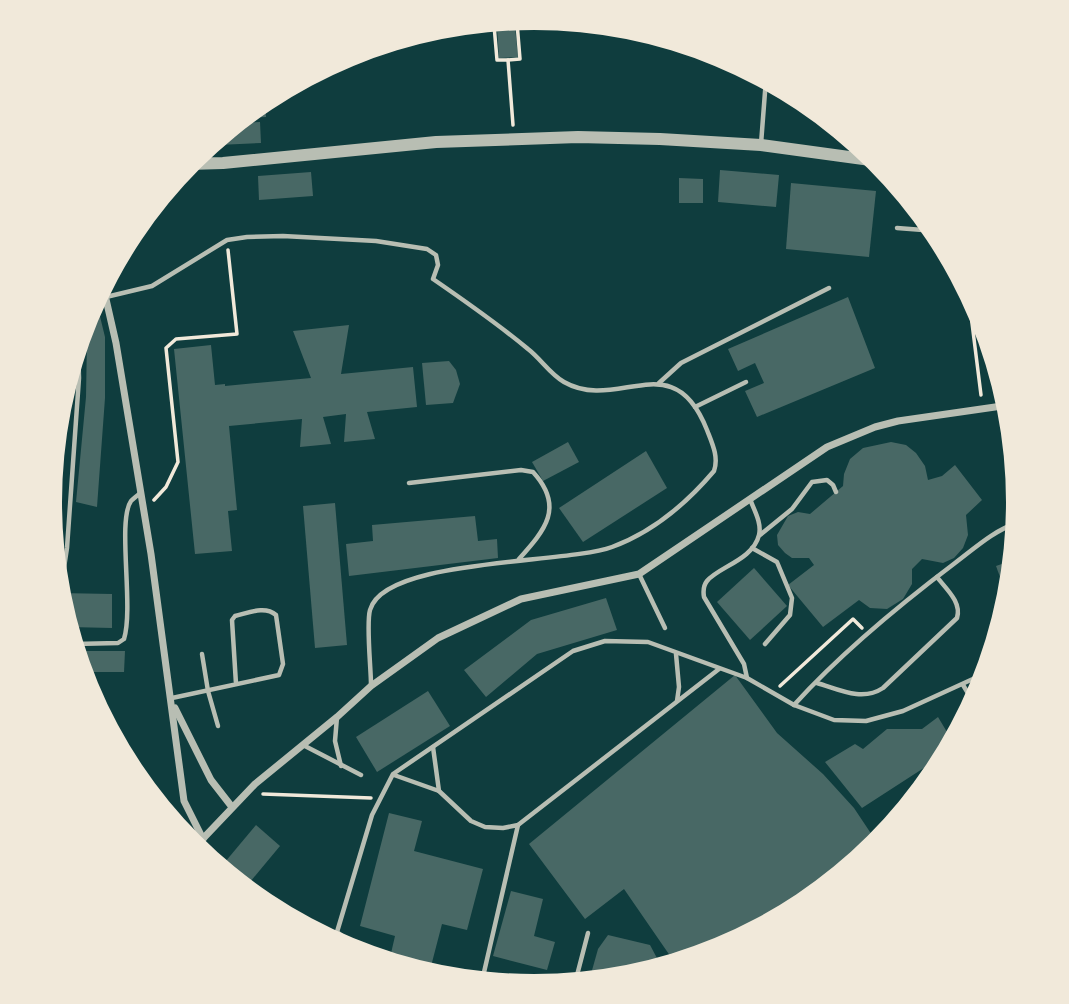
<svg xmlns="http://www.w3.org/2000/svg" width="1069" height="1004" viewBox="0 0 1069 1004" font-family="'Libre Baskerville',serif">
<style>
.building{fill:#486865}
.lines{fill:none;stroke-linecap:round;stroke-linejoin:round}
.path{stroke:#f1e9da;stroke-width:3.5}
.service{stroke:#b8beb3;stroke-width:4.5}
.minor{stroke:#b8beb3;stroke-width:7}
.tertiary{stroke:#b8beb3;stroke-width:12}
</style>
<rect width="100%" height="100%" fill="#0f3d3e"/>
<g class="building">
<path d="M515,27L518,57L499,58L497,28Z"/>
<path d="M265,99L266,117L243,118L258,105Z"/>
<path d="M260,122L261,143L218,145V138L236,123Z"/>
<path d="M720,170L779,175L776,207L718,202Z"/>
<path d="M311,172L313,196L259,200L258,176Z"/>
<path d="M679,178L703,179V203H679Z"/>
<path d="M791,183L876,191L869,257L786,249Z"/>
<path d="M848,297L875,368L757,417L745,391L764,383L755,363L738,371L728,349Z"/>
<path d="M96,300L105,337V398L97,507L76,502L86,397L87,339L84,326Z"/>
<path d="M349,325L341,374L413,367L417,407L367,412L375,439L344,442L346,414L323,417L331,444L300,447L302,419L229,426L237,510L228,511L232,551L195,554L174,349L211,345L215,385L225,384V386L311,378L293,331Z"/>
<path d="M449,361L456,370L460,384L453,403L426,405L422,363Z"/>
<path d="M568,442L579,462L543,481L532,462Z"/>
<path d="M891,442L906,445L916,453L925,466L928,480L942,476L955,465L982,500L966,515L968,535L963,548L954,558L943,563L922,559L912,569V584L903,599L887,609L870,608L859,600L823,627L788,585L814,565L809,558H792L785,553L778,545L777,535L788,516L798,512L810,514L843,486L844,474L850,459L863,448Z"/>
<path d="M646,451L667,488L583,542L559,508Z"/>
<path d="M335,503L347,645L315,648L303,506Z"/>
<path d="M475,516L478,541L497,539L498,558L349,576L346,544L373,541L372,525Z"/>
<path d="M1013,560L1010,595L1007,596L996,566Z"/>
<path d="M754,568L787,606L750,640L717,602Z"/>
<path d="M59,593L112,594V628L69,627Z"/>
<path d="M606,598L617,630L537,654L486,697L464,670L531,620Z"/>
<path d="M76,651H125L124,672H82Z"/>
<path d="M735,675L777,733L823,774L854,808L878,844L803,905L720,950L675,963L624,889L585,919L529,844Z"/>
<path d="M428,691L450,726L377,772L356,737Z"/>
<path d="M938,717L953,742L947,753L862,808L825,762L855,744L863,749L887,729H922Z"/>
<path d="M389,813L422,821L414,851L483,869L467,930L442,924L429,974L389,962L395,936L360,926Z"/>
<path d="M256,825L280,846L245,888L220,868Z"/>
<path d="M511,891L543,899L534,936L555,942L547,970L493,956Z"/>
<path d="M608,935L650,945L658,960L655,969L629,977L589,981L598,949Z"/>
</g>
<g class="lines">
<g class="path">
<path d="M505,20L506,24L494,25L497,60H508L513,125"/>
<path d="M506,24L517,23L520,59L508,60"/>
<path d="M968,291L981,395"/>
<path d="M154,500L166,487L178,462L166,348L176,339L237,334L228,250"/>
<path d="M780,686L853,619L862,628"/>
<path d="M263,794L371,798"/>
</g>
<g class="service">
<path d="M761,144L766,79"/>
<path d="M897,228L936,231"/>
<path d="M106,297L152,286L227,240L247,237L283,236L376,241L427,249L436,255L438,265L433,279C465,301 498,324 528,349C541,359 550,374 564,382C618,413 673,343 707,430C712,443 719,457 714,471C686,504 653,532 612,547C566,564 384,558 370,610C366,624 371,668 371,685"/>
<path d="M659,383L681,363L829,288"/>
<path d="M695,407L746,382"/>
<path d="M409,483L521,470L533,472C565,507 545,530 519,559"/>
<path d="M760,535L792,509L812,482L827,480L833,485L836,492"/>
<path d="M752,548L777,562L792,598L790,615L765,644"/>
<path d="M639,574L665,628"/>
<path d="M57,576L64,568L67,548L79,378L78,345"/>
<path d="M75,644L118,643L124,639C134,607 117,521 131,501C134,498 137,496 140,493"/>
<path d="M202,654L208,691L218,726"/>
<path d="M676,654L679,687L677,701"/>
<path d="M747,678L744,664L704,597C703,591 703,586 707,581C718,567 753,560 759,535C762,523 754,510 750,499"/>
<path d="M817,683C838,689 862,702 883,688L957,618C962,602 946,589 937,577"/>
<path d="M963,685L974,703"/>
<path d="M172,698L279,675L283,664L276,615C265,605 248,613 235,616L232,620L236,684"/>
<path d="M794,705C841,653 898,606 955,563C975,548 993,531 1017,523"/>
<path d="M337,717L335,741L341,766"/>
<path d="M303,745L361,775"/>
<path d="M433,747L439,791"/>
<path d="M394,775L439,791L471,821L485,827L503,828L518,825L719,669"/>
<path d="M337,932L358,948L361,953"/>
<path d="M334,942L372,815L393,774L573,651L605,641L648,642L747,678L794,705L834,720L866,721L903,711L986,673"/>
<path d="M482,981L518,825"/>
<path d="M575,983L588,933"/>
</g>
<g class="minor">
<path d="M103,286L116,343L151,554L184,801L203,839"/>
<path d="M175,708L211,780L232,807"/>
<path d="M195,847L255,784L337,717L371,686L438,638L521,599L639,574L827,447L875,427L898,421L1009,405"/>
</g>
<path class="tertiary" d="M188,164L223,163L436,142L578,137L660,139L761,145L878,161"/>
</g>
<path d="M0 0H1069V1004H0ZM62 502a472 472 0 1 1 944 0a472 472 0 1 1-944 0Z" fill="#f1e9da" fill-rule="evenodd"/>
</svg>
